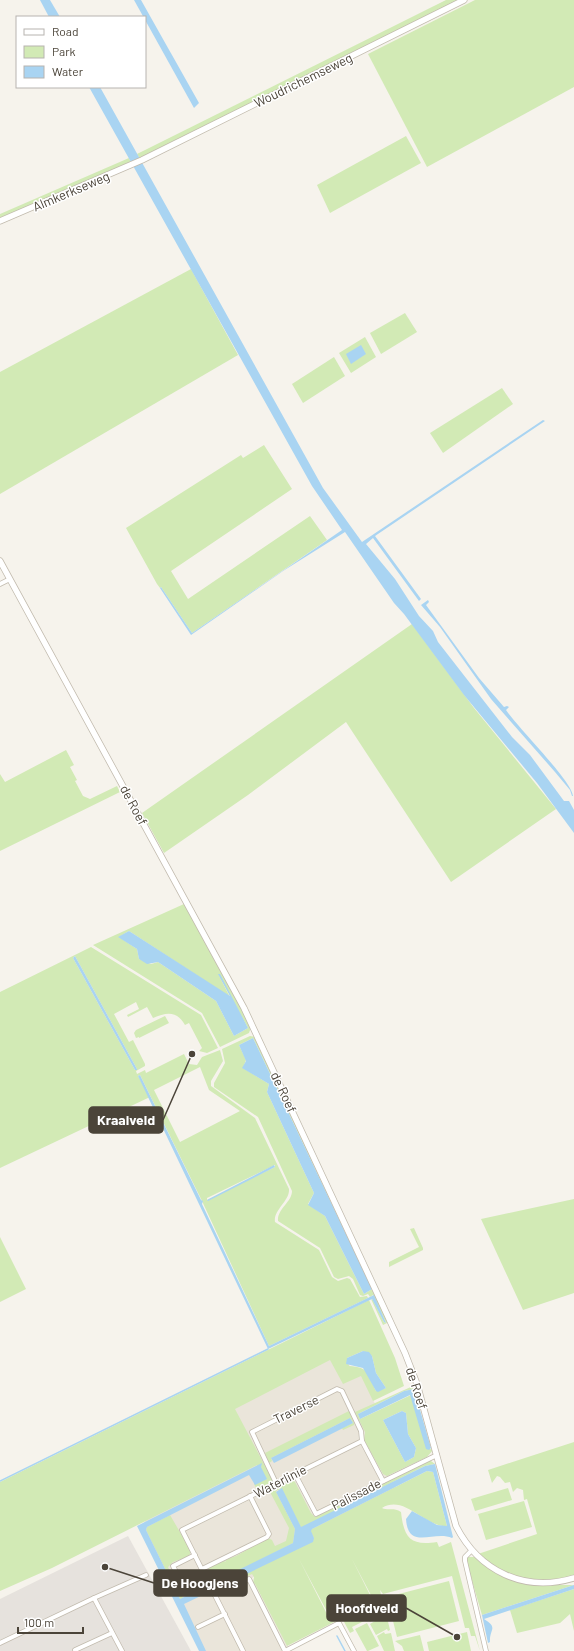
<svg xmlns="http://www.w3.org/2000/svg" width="574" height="1651" viewBox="0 0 574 1651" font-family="Barlow,sans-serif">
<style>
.residential{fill:#eae5da}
.industrial{fill:#e6e2dd}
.green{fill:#d2eab5;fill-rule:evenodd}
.water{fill:#a9d4f2}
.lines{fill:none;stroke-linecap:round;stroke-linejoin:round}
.stream{stroke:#a9d4f2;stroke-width:1.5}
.minor-casing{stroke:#c2bbae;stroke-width:5.5}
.tertiary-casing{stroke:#c2bbae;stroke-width:7}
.minor{stroke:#fff;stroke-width:4}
.tertiary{stroke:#fff;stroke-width:5.5}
.labels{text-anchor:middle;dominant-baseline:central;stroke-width:3;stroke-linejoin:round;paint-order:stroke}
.street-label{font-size:13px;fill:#4b4439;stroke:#fff}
.leader{fill:none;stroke:#4b4439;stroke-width:1.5}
.callout-dot{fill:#4b4439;stroke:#fff;stroke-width:1.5}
.callout{fill:#4b4439;stroke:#4b4439;stroke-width:1.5}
.callout-label{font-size:14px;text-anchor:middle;font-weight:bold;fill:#fff}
</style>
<rect width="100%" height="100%" fill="#f6f3ec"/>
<path class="residential" d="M329,1350L361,1374L375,1404L358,1412L399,1494L252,1578L290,1651H202L141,1527L226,1402Z"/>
<path class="industrial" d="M128,1536L191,1651H0V1599Z"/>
<g class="green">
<path d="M446,0H461L140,159L137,154Z"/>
<path d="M475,0H574V87L427,167L368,54Z"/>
<path d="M406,136L421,163L330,213L317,185Z"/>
<path d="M129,158L131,163L0,219V214Z"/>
<path d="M191,269L238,355L0,494V372Z"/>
<path d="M405,313L417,332L381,354L370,333Z"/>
<path d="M365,337L376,357L351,373L339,353Z"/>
<path d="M334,357L345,376L303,403L292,384Z"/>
<path d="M502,388L513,404L443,453L430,433Z"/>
<path d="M264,445L292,489L171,571L188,599L310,516L327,540L192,633L161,587L160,588L157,584L126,528L241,455L243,458Z"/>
<path d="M412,624L474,708L556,809L451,882L346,722L248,795L164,853L142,813Z"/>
<path d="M66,750L74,765L70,767L77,780L75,781L83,796L90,799L117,786L120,792L0,851V774L5,782Z"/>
<path d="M184,904L251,1027L249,1033L220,1047L202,1013L93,945ZM129,931L230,997L218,974L248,1028L234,1036L216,1001L158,962L151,964L139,959L137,949L119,937Z"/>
<path d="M91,947L201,1015L218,1048L207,1053L199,1051L202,1048L189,1023L185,1025C177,1011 167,1012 153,1018L147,1007L128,1017L127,1015L139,1009L136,1002L114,1014L129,1042L133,1040L145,1064V1066L136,1071L137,1074L145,1070L146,1073L184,1054L189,1064L197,1065L202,1057L220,1050L223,1061L211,1081V1086L255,1118L289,1189C290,1201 273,1210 275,1222L319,1250L332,1277L338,1281L347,1278L350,1279L360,1297L367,1296L368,1298L269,1346L202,1201L140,1075L138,1076L150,1097L0,1168V992ZM75,956L137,1069L135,1070L73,958ZM200,1067L209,1090L240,1111L180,1142L154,1090ZM275,1165V1167L207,1200V1198Z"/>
<path d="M165,1016L169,1023L139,1038V1037L136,1038L134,1033L136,1030Z"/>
<path d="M250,1036L256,1037L389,1322L383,1325L371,1299L373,1300L384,1322L386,1323L373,1295L370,1297L368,1294L363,1296L360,1295L353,1279L349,1276L338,1279L334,1277L320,1248L278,1221C277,1209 292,1202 292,1191L258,1117L214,1087V1083L225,1063L222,1049ZM253,1038L372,1289L364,1294L325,1216L308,1204L314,1193L267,1092L269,1084L243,1068L246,1060L239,1045Z"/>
<path d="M574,1199V1293L523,1310L481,1219Z"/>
<path d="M414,1228L423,1248V1250L389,1267V1262L419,1247L410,1229Z"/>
<path d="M0,1237L26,1289L0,1302Z"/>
<path d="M369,1300L395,1358L404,1386L373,1401L361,1376L343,1384L330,1360L235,1409L273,1481L257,1490L254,1484L257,1465L52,1568L0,1591V1482ZM363,1351L372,1356L376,1373L386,1388L376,1391C368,1374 369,1367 349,1366L347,1358Z"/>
<path d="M413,1386L414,1389L404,1391L358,1414L360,1419L411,1395L430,1449L433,1450L427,1457L387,1476L383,1474L364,1440L365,1432L355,1412ZM402,1411L406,1413L408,1434L416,1448L414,1457L405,1462L383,1420Z"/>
<path d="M349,1411L354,1423V1425L343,1430L342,1428L353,1423L350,1418L271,1458L272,1461L269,1463L265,1453Z"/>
<path d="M574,1442V1577C532,1584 512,1582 478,1554L537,1534L527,1499L524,1500L523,1490L517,1488L513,1492L510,1482L505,1483L500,1477L497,1476L492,1483L488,1470Z"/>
<path d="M428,1460L431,1461L435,1464L425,1466L301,1528L282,1489L277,1490L276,1492L295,1529L293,1543L213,1584L207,1573H210L208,1568L224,1561L226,1562L225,1560L236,1556L268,1538L272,1540L275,1546L286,1541L289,1528L270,1492L292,1480L295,1482L311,1513L315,1517Z"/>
<path d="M427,1471L433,1472L447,1526C425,1528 405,1494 382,1508C388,1511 394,1507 401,1512C404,1538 410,1546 437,1542L439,1547L451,1542L480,1651L475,1636H471L469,1628H465L452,1576L383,1594L380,1590L381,1595L373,1599L352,1559L372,1599L332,1621L299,1559L331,1622L365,1605L373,1620L370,1622L368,1619L352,1627L354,1631L350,1633L342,1618L287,1646L255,1584L253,1583L254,1577L252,1574L218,1591L217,1588L314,1538L310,1531L312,1529Z"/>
<path d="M508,1488L512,1500L475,1511L471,1499Z"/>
<path d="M524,1501L532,1527L486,1540L478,1514Z"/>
<path d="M170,1515L191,1551L189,1556L173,1562L168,1567L183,1598L180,1599L146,1530L147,1527Z"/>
<path d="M468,1557H474L500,1575L518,1582L533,1585H574L482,1615L466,1560Z"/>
<path d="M449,1581L459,1621L397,1637L387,1597Z"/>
<path d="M574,1589V1631L570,1614L560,1623L517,1633L510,1610Z"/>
<path d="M382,1596L390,1630L388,1631L387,1629L376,1635L370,1624L375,1621L366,1604Z"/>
<path d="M367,1623L379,1646L368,1651H367L355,1629Z"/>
<path d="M384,1632L385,1634L391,1633L395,1651H384L377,1636Z"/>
<path d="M467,1632L471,1651H429L427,1642Z"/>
<path d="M420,1635L424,1651H404L402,1646L395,1641Z"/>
</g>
<g class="water">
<path d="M40,0H50L60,17H49Z"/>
<path d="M134,0H141L199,103L194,108Z"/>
<path d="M89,87H100L323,488L362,542L543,420L545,421L375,536L421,599L419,601L373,538L366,544L395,579L419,616L433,631L438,642L512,737L530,755L564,801H569L574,810V833L537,783L464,695L404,614L394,603L345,532L283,571L191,635L160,588L161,587L192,633L342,530L312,486Z"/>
<path d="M361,345L366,354L351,364L346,354Z"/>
<path d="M428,600L429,602L426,605L479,678L504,707L507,706L509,707L506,710C518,728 572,781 573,796H572L570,790L555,772L491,699L440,627L421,605Z"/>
<path d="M129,931L230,996L218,974H220L248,1028L234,1036L216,1001L158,962L147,964L139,959L137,949L118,937Z"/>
<path d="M75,956L137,1069V1070H135L73,958Z"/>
<path d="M253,1038L372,1289L364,1294L325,1216L308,1205L314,1193L267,1092L269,1084L242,1068L246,1061L239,1045Z"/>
<path d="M140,1075L201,1200L203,1201L202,1204L269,1346L374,1295L386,1323L384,1322L372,1299L268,1349L138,1076Z"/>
<path d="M274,1165L275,1167L208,1201L207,1200Z"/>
<path d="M363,1351L369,1352L372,1356L376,1373L386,1388L378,1392L376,1391L363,1368L346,1364L347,1358Z"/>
<path d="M414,1389L431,1448L429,1450L426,1449L410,1395L360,1419L358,1414L404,1391Z"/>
<path d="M402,1411L406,1413L408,1434L416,1448L414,1457L405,1462L383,1420Z"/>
<path d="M350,1418L353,1423L274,1463L271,1458Z"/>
<path d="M262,1463L261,1467L267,1479L255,1485L249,1475L147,1527L146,1530L180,1599L293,1543L295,1529L276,1492L282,1488L301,1527L425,1466L435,1464L453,1537L452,1538C434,1530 408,1551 406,1519L412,1511L437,1525L447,1526L433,1472L427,1471L312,1529L311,1531L314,1538L313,1542L184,1604L206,1651H199L137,1526Z"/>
<path d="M574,1585V1589L484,1619C499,1628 489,1629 490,1642L488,1643L482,1615Z"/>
</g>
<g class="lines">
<g class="stream">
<path d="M0,1481L268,1349"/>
<path d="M337,1636L345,1651"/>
</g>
<defs>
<g id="minor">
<path d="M0,584L10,579"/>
<path d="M295,1474L316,1514L437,1455"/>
<path d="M276,1483L252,1432L337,1389L342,1391L361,1431L362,1441"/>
<path d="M471,1551L465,1557V1561L486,1651"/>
<path d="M202,1569L267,1537L269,1534L250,1496"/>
<path d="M182,1583L173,1566L195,1555"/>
<path d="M215,1595L249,1579L285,1651L339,1623L354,1651"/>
<path d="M94,1598L146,1575"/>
<path d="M198,1627L225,1614"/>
<path d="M0,1643L94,1598L122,1651"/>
<path d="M75,1650L112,1633"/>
<path d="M243,1651L182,1530L362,1441L383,1481"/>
</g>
<g id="tertiary">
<path d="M0,221L142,160L464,0"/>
<path d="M0,561L244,1008L405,1353L417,1384L456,1526C479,1571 524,1593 574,1578"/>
</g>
</defs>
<use href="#minor" class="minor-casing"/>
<use href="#tertiary" class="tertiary-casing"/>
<use href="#minor" class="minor"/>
<use href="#tertiary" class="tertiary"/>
</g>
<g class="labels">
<g class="street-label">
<text transform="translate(303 80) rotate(-26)">Woudrichemseweg</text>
<text transform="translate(71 191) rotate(-23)">Almkerkseweg</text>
<text transform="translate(134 805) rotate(62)">de Roef</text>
<text transform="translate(284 1092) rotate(65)">de Roef</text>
<text transform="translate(417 1388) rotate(72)">de Roef</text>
<text transform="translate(296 1409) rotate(-26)">Traverse</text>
<text transform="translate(280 1481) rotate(-27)">Waterlinie</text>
<text transform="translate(356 1494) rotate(-27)">Palissade</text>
</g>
</g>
<path class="leader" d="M192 1054L163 1120M105 1567L154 1583M457 1637L406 1608"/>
<g class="callout-dot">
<circle cx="192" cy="1054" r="4"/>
<circle cx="105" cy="1567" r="4"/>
<circle cx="457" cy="1637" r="4"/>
</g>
<g class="callout">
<rect x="89" y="1107" width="74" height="26" rx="4"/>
<rect x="154" y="1570" width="93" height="26" rx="4"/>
<rect x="327" y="1595" width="79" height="26" rx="4"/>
</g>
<g class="callout-label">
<text x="126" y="1125">Kraaiveld</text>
<text x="200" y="1588">De Hoogjens</text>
<text x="367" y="1613">Hoofdveld</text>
</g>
<rect x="16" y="16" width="130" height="72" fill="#ffffff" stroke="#b7b4b0"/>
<rect x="24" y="29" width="20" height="6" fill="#ffffff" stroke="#b7b4b0"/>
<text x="52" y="36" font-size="12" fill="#4b4439">Road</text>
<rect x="24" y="46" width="20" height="12" fill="#d2eab5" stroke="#b7b4b0"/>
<text x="52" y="56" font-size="12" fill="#4b4439">Park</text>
<rect x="24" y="66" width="20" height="12" fill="#a9d4f2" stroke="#b7b4b0"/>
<text x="52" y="76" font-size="12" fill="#4b4439">Water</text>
<path d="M18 1627v6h65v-6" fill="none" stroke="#4b4439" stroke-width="2"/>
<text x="24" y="1627" font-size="12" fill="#4b4439" stroke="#ffffff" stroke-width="3" paint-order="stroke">100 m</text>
</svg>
